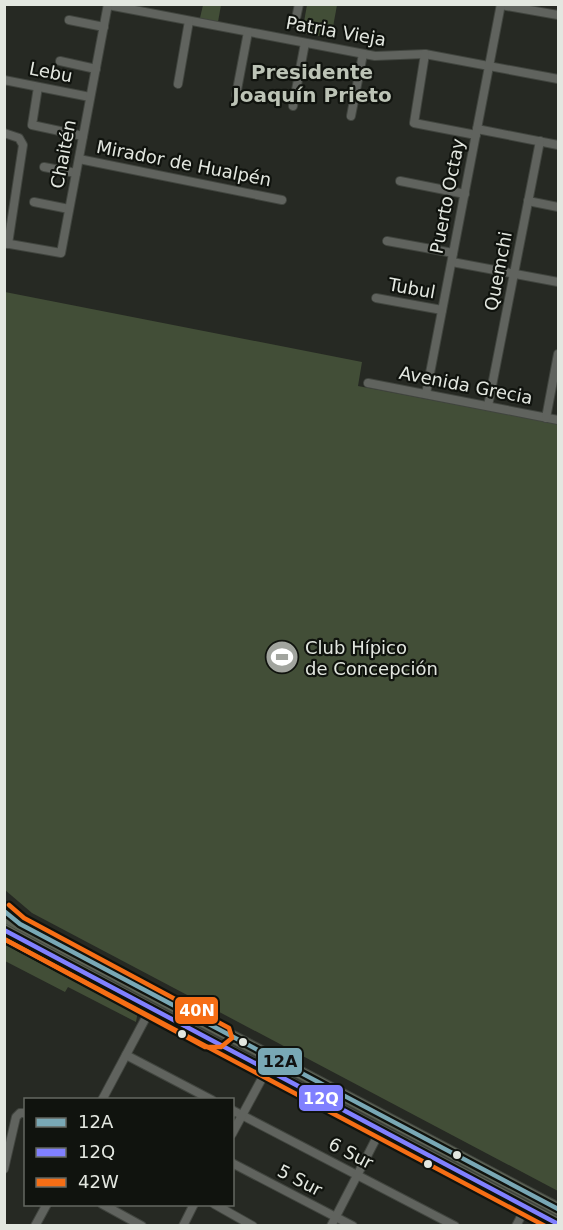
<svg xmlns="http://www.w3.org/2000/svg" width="563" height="1230" viewBox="0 0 563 1230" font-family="'DejaVu Sans',sans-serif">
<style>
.green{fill:#424e37}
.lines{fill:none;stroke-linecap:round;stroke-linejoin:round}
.street-casing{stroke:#41453f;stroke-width:10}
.primary-casing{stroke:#41453f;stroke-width:14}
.street{stroke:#60635e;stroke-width:8}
.primary{stroke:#5c6255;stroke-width:12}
.bus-1-casing{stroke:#10130e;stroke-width:9}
.bus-2-casing{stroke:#10130e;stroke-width:9}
.bus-3-casing{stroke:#10130e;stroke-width:9}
.bus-4-casing{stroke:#10130e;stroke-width:9}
.bus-1{stroke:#79a8b5;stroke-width:4.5}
.bus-2{stroke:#8080ff;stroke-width:4.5}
.bus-3{stroke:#f66e15;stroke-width:4.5}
.bus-4{stroke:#f66e15;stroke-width:4.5}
.bus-dot{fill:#e3e7e0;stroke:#10130e;stroke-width:2}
.labels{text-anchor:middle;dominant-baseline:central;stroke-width:4.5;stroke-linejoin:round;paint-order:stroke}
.street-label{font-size:18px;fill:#e3e7e0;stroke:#10130e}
.poi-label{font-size:18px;fill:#e3e7e0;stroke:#10130e;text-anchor:start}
.neighbourhood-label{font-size:20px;font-weight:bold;fill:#bcc3b6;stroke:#10130e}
.line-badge{stroke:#10130e;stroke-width:2}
.badge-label{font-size:16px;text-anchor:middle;font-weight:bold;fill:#fff}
.pale-badge-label{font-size:16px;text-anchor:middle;font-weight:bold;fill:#111}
</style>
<rect width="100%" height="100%" fill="#262923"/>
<g class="green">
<path d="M203,5H221L218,22L200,18Z"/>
<path d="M307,5H337L331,38L302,33Z"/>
<path d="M5,292L362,362L358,386L558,424V1191L32,913L5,890Z"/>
<path d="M4,942L25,948L83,978L98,989L138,1011L136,1022L68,987L65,992L5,961Z"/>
</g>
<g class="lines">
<defs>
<g id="street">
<path d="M108,5L375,56L425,54L558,79"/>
<path d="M501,5L558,15"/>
<path d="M69,20L104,27"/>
<path d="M295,23L299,4"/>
<path d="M425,54L414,123L476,135"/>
<path d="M60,61L96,69"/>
<path d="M4,80L90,97"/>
<path d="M178,84L189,21"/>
<path d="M38,87L32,125L83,136"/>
<path d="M236,95L248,32"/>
<path d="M293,106L305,43"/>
<path d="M351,116L363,54"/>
<path d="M477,129L558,145"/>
<path d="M4,133L19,138L23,145L8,244"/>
<path d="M79,159L282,200"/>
<path d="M44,167L76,173"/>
<path d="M400,181L465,194"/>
<path d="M528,201L558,207"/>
<path d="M34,202L69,209"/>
<path d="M387,241L453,253"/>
<path d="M4,243L61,253L108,4"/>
<path d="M452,262L558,282"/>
<path d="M376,298L442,310"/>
<path d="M368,383L558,420"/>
<path d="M426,394L501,4"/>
<path d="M488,406L540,141"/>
<path d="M546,418L558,354"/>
<path d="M126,1055L212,1100"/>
<path d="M102,1100L151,1008"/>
<path d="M232,1110L455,1226"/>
<path d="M232,1134L266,1071"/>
<path d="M232,1163L353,1226"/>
<path d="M4,1169L16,1117L20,1113H26"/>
<path d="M102,1204L142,1226"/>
<path d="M214,1204L253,1226"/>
<path d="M35,1226L47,1204"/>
<path d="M183,1226L194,1204"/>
<path d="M331,1226L380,1131"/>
<path d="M516,1226L526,1207"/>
</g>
<g id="primary">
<path d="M4,916L558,1209"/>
<path d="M4,930L266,1071L558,1224"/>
</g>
</defs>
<use href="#street" class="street-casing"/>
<use href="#primary" class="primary-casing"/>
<use href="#street" class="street"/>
<use href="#primary" class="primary"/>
<defs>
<path id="bus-1" d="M4,911L20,924L558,1209"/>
<path id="bus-2" d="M4,930L558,1224"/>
<path id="bus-3" d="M4,939L545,1226"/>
<path id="bus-4" d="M4,939L205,1047H221L232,1038L229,1028L24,918L9,905"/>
</defs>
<use href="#bus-1" class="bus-1-casing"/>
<use href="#bus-2" class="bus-2-casing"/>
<use href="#bus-3" class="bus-3-casing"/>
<use href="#bus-4" class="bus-4-casing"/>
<use href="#bus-1" class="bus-1"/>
<use href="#bus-2" class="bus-2"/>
<use href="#bus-3" class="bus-3"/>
<use href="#bus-4" class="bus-4"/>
</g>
<defs>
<symbol id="stadium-disc" viewBox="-11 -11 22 22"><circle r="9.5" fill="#a1a49e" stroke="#10130e"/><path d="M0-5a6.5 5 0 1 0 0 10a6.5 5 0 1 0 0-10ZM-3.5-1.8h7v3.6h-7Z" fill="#fff"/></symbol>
</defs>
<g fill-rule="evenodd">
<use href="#stadium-disc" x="263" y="638" width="38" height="38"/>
</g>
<g class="bus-dot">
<circle cx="182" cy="1034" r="5"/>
<circle cx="243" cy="1042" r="5"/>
<circle cx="457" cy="1155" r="5"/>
<circle cx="428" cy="1164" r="5"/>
</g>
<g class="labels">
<g class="street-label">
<text transform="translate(336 31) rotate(10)">Patria Vieja</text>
<text transform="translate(51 72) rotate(11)">Lebu</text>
<text transform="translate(63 154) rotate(-79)">Chaitén</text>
<text transform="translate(184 163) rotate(11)">Mirador de Hualpén</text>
<text transform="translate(447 196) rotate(-79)">Puerto Octay</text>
<text transform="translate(498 271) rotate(-79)">Quemchi</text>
<text transform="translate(412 288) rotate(10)">Tubul</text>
<text transform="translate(466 385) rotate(11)">Avenida Grecia</text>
<text transform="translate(351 1153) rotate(27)">6 Sur</text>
<text transform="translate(300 1180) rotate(27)">5 Sur</text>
</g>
<g class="poi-label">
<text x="305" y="647">Club Hípico<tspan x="305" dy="21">de Concepción</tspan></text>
</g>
<g class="neighbourhood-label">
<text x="312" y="72">Presidente<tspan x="312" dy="23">Joaquín Prieto</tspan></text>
</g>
</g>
<g class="line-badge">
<rect x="174" y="996" width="45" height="29" rx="6" fill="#f66e15"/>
<rect x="257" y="1047" width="46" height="29" rx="6" fill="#79a8b5"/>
<rect x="298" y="1084" width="46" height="28" rx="6" fill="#8080ff"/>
</g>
<g class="badge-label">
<text x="197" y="1016">40N</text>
<text x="321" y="1104">12Q</text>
</g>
<g class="pale-badge-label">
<text x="280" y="1067">12A</text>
</g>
<rect width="563" height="1230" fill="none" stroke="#e3e7e0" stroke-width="12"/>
<rect x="24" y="1098" width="210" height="108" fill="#10130e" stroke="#646862" stroke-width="1.5"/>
<rect x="36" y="1118" width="30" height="9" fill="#79a8b5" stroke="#646862" stroke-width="1.5"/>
<text x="78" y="1128" font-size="18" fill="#e3e7e0">12A</text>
<rect x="36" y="1148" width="30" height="9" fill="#8080ff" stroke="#646862" stroke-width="1.5"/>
<text x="78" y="1158" font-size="18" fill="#e3e7e0">12Q</text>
<rect x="36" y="1178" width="30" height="9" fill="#f66e15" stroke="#646862" stroke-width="1.5"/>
<text x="78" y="1188" font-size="18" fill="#e3e7e0">42W</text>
</svg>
